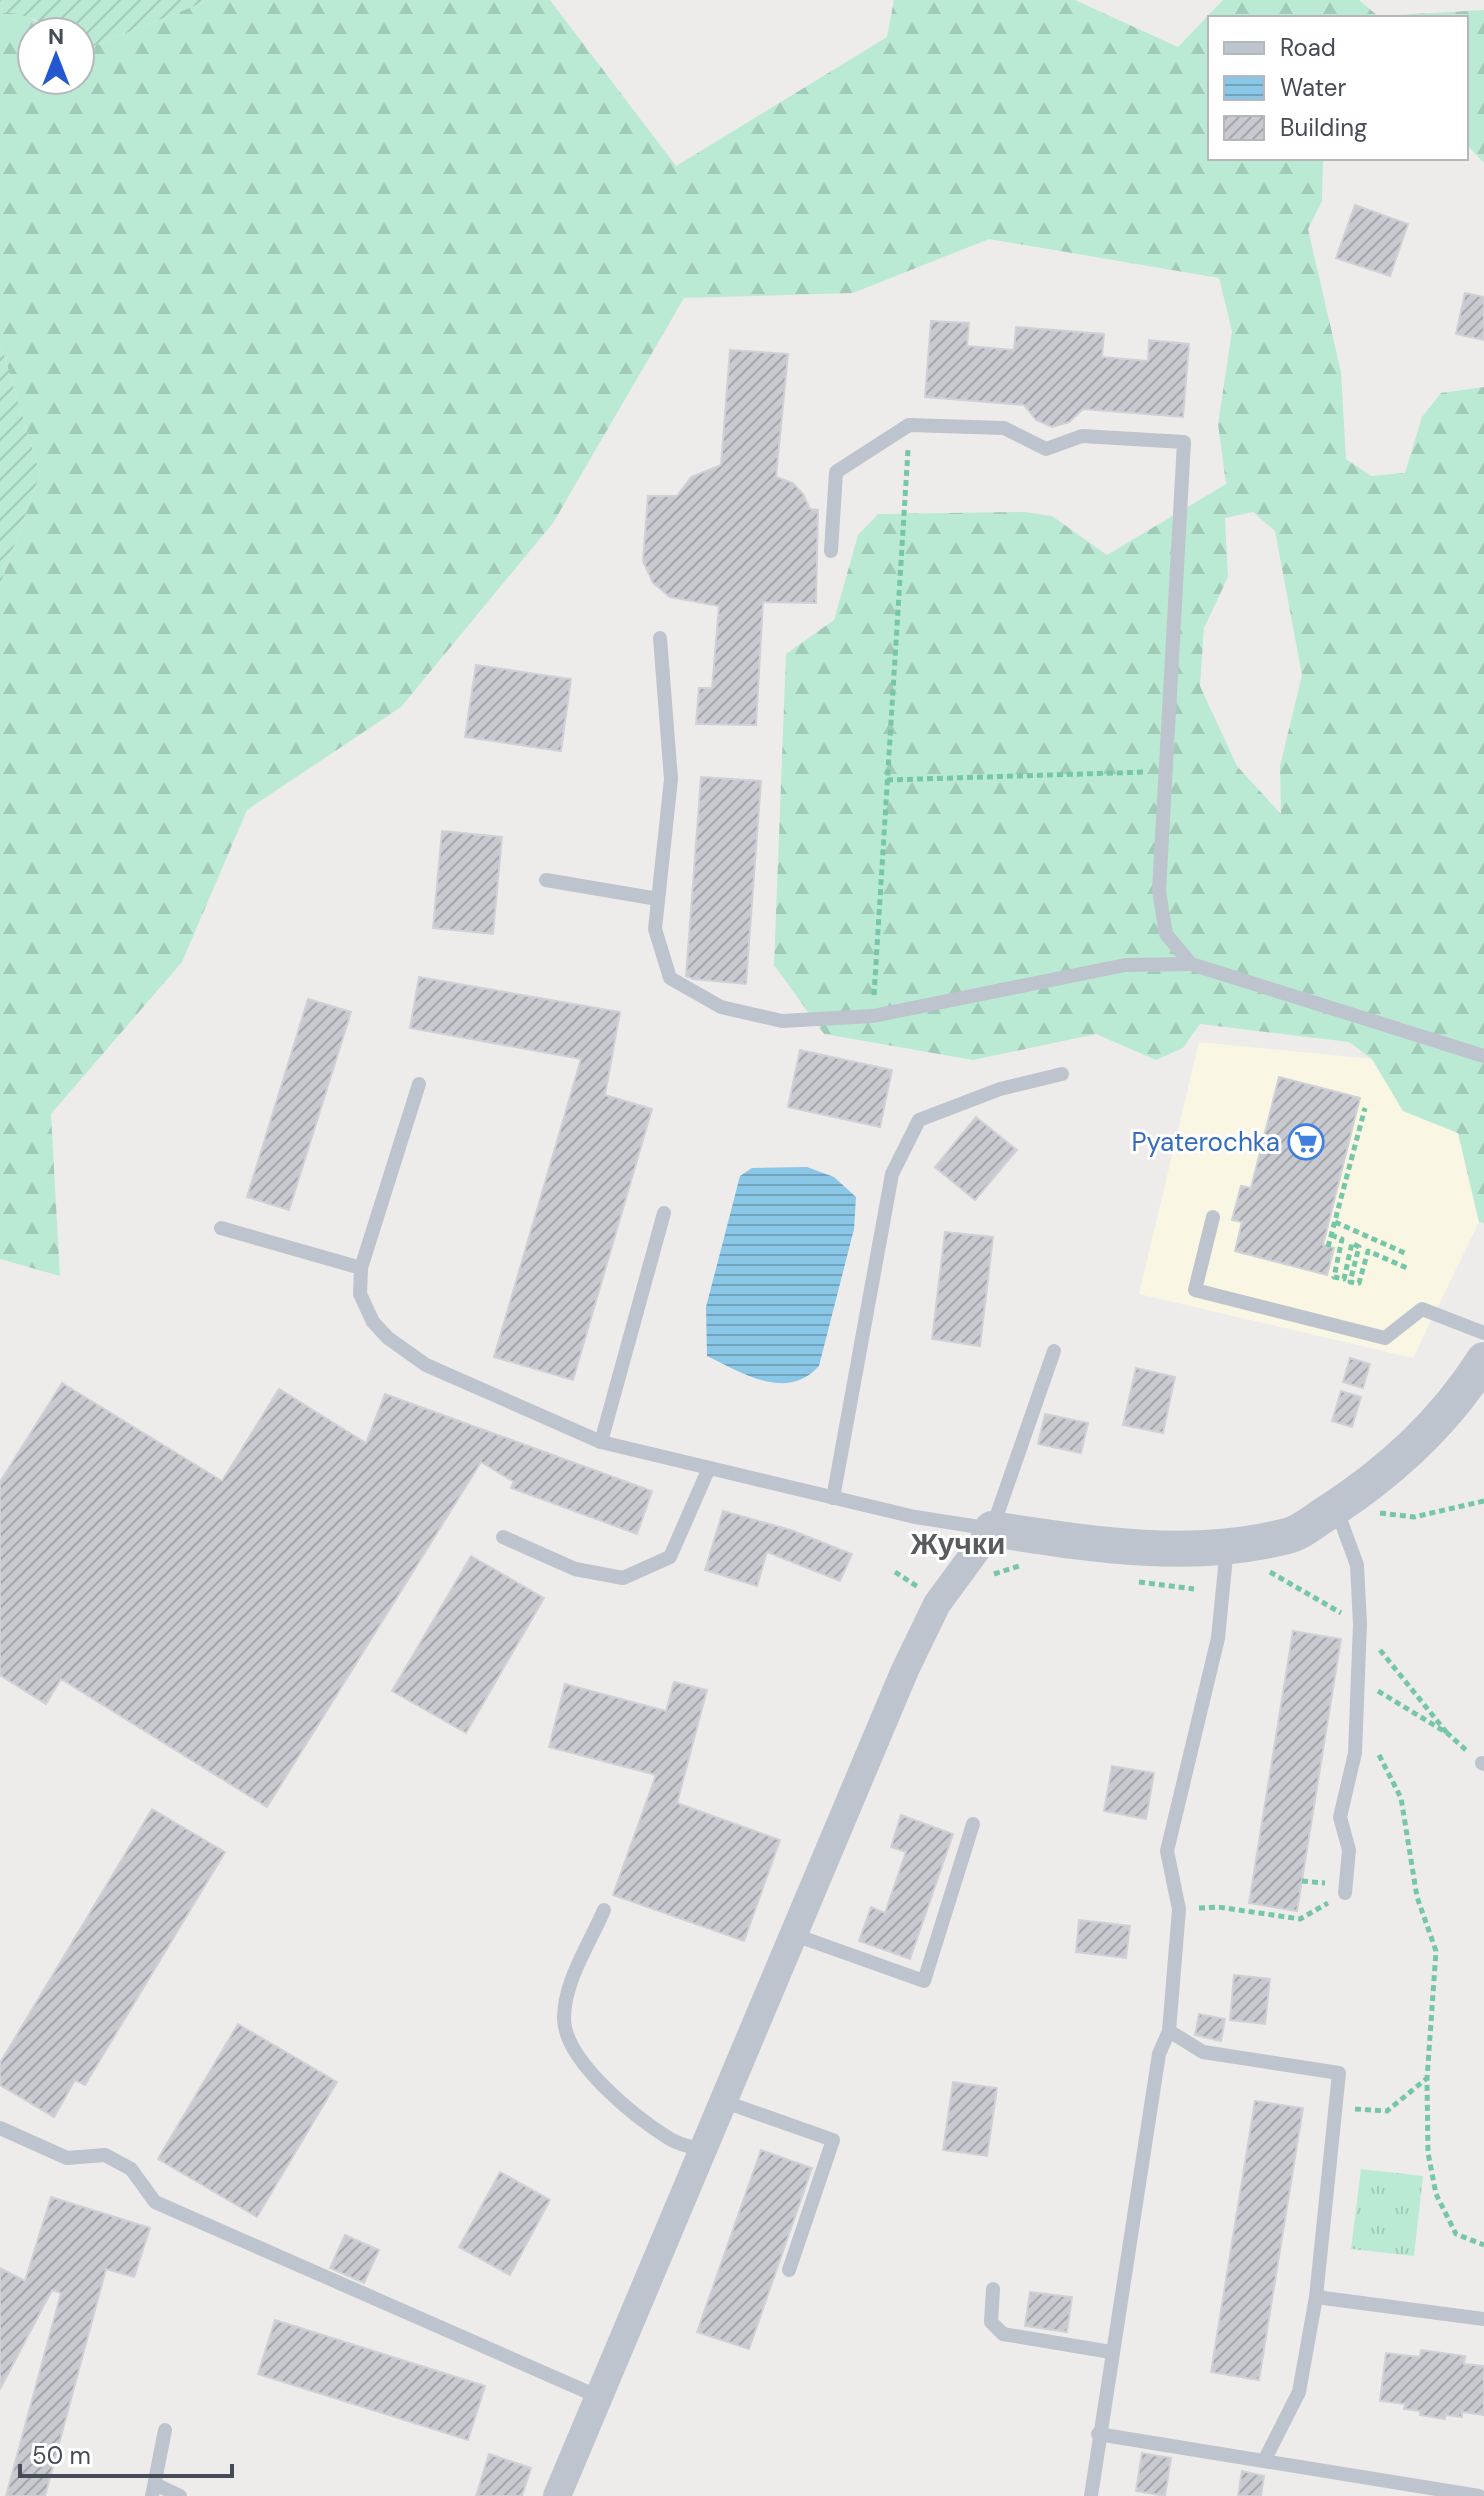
<svg xmlns="http://www.w3.org/2000/svg" width="1484" height="2496" viewBox="0 0 1484 2496" font-family="'DM Sans',sans-serif">
<style>
.commercial{fill:#faf6e4}
.forest{fill:url(#forest-firs);fill-rule:evenodd}
.park{fill:url(#park-tufts)}
.garden{fill:url(#garden-furrows)}
.water{fill:url(#water-rules)}
.building{fill:url(#building-hatch);stroke:#d0d1d7;stroke-width:2}
.lines{fill:none;stroke-linecap:round;stroke-linejoin:round}
.path{stroke:#76c6a9;stroke-width:5;stroke-dasharray:6 4;stroke-linecap:butt}
.service{stroke:#bdc4cd;stroke-width:14}
.minor{stroke:#bdc4cd;stroke-width:28}
.tertiary{stroke:#bdc4cd;stroke-width:36}
.labels{text-anchor:middle;dominant-baseline:central;stroke-width:6;stroke-linejoin:round;paint-order:stroke}
.shop-label{font-size:26px;fill:#366cbe;stroke:#fff;text-anchor:end}
.quarter-label{font-size:30px;font-weight:bold;fill:#595b60;stroke:#fff}
</style>
<defs>
<pattern id="forest-firs" width="22" height="20" patternUnits="userSpaceOnUse" patternTransform="scale(2)"><rect width="22" height="20" fill="#bbead4"/><path d="M5 1l3.5 6h-7zM16 11l3.5 6h-7z" fill="#a2cab8"/></pattern>
<pattern id="park-tufts" width="24" height="20" patternUnits="userSpaceOnUse" patternTransform="scale(2)"><rect width="24" height="20" fill="#bbead4"/><path d="M3 7l-1-3M5 7V3M7 7l1-3M15 17l-1-3M17 17v-4M19 17l1-3" fill="none" stroke="#a2cab8"/></pattern>
<pattern id="garden-furrows" width="10" height="10" patternUnits="userSpaceOnUse" patternTransform="scale(2)"><rect width="10" height="10" fill="#bbead4"/><path d="M-1 1l2-2M0 10L10 0M9 11l2-2" fill="none" stroke="#a2cab8"/></pattern>
<pattern id="water-rules" width="6" height="5" patternUnits="userSpaceOnUse" patternTransform="scale(2)"><rect width="6" height="5" fill="#8ac6e5"/><path d="M0 2.5h6" fill="none" stroke="#73a3bc"/></pattern>
<pattern id="building-hatch" width="6" height="6" patternUnits="userSpaceOnUse" patternTransform="scale(2)"><rect width="6" height="6" fill="#c9cad0"/><path d="M-1 1l2-2M0 6l6-6M5 7l2-2" fill="none" stroke="#a5a6ac"/></pattern>
</defs>
<rect width="100%" height="100%" fill="#eeeceb"/>
<path class="commercial" d="M1199,1042L1372,1059L1403,1111L1458,1133L1479,1222L1413,1358L1139,1294Z"/>
<path class="forest" d="M209,0H550L676,166L887,37L894,0H1075L1178,47L1223,0H1359L1378,16L1484,10V163L1466,144V18H1210V158H1323L1322,201L1308,229L1341,372L1346,459L1371,476L1405,473L1422,417L1441,393L1484,387V1223L1479,1222L1458,1133L1403,1111L1372,1059L1349,1042L1200,1024L1183,1048L1156,1060L1096,1034L973,1060L824,1034L774,965L786,654L834,620L858,535L878,514L1024,512L1052,516L1107,555L1226,484L1218,424L1232,331L1219,278L989,239L853,293L684,298L553,523L401,707L247,810L182,962L51,1114L60,1276L0,1259V585L40,474L0,342V13L15,11L59,32H32V80H80V42L91,47ZM1253,512L1275,531L1302,675L1280,766L1281,814L1237,766L1200,686L1204,628L1228,577L1225,518Z"/>
<path class="park" d="M1361,2169L1423,2176L1414,2256L1351,2249Z"/>
<g class="garden">
<path d="M0,0H209L91,47L80,42V32C49,32 28,10 0,13Z"/>
<path d="M0,342L40,474L0,585Z"/>
</g>
<path class="water" d="M807,1167L834,1177L856,1197L854,1229L819,1366C787,1402 742,1373 707,1356L706,1307L740,1176L752,1168Z"/>
<g class="building">
<path d="M1355,205L1408,224L1390,276L1336,258Z"/>
<path d="M1465,293L1484,297V340L1456,334Z"/>
<path d="M931,321L969,323L967,346L1014,350L1016,327L1104,334L1102,357L1148,361L1149,340L1189,344L1183,417L1083,409L1069,422L1052,427L1036,420L1024,405L925,397Z"/>
<path d="M730,350L788,354L776,477L793,483L803,494L810,509L818,510L816,603L763,602L756,725L696,724L699,688H712L719,606L670,597L653,583L643,561L648,496H677L691,477L721,465Z"/>
<path d="M476,665L571,679L561,751L465,737Z"/>
<path d="M701,777L761,781L746,984L693,979L686,976Z"/>
<path d="M442,831L502,837L493,934L433,928Z"/>
<path d="M419,977L620,1012L605,1095L652,1109L573,1380L494,1357L581,1059L410,1028Z"/>
<path d="M308,999L351,1012L289,1210L247,1197Z"/>
<path d="M800,1050L892,1070L880,1127L788,1107Z"/>
<path d="M1279,1077L1360,1098L1323,1245L1334,1248L1327,1275L1235,1251L1242,1222L1232,1220L1241,1186L1251,1188Z"/>
<path d="M976,1117L1017,1150L975,1200L935,1167Z"/>
<path d="M945,1232L993,1237L980,1346L932,1339Z"/>
<path d="M1350,1358L1370,1364L1363,1388L1343,1382Z"/>
<path d="M1136,1368L1175,1377L1163,1433L1123,1425Z"/>
<path d="M62,1383L222,1481L279,1389L366,1443L385,1394L652,1491L637,1534L511,1488L514,1482L481,1462L267,1807L61,1679L46,1704L0,1675V1482Z"/>
<path d="M1341,1391L1361,1397L1352,1427L1332,1421Z"/>
<path d="M1045,1414L1088,1423L1081,1453L1038,1444Z"/>
<path d="M723,1511L791,1530L852,1554L840,1581L767,1552L757,1586L705,1570Z"/>
<path d="M471,1556L544,1598L466,1733L392,1691Z"/>
<path d="M1293,1631L1341,1639L1297,1911L1249,1903Z"/>
<path d="M674,1682L707,1690L677,1803L780,1840L744,1941L613,1895L656,1775L549,1747L565,1684L666,1711Z"/>
<path d="M1112,1766L1154,1773L1146,1819L1104,1811Z"/>
<path d="M152,1809L225,1852L85,2085L75,2080L54,2117L0,2085V2063Z"/>
<path d="M901,1815L953,1834L910,1959L859,1941L871,1907L885,1913L906,1852L891,1847Z"/>
<path d="M1079,1920L1130,1926L1126,1958L1076,1952Z"/>
<path d="M1234,1975L1270,1979L1265,2024L1230,2020Z"/>
<path d="M1199,2014L1225,2019L1221,2041L1195,2035Z"/>
<path d="M238,2024L337,2082L257,2217L158,2159Z"/>
<path d="M953,2082L997,2088L987,2156L943,2150Z"/>
<path d="M1255,2101L1303,2108L1259,2380L1211,2372Z"/>
<path d="M761,2150L812,2168L749,2349L697,2332Z"/>
<path d="M500,2172L550,2200L510,2275L459,2247Z"/>
<path d="M51,2197L150,2228L134,2277L106,2269L45,2496H6L61,2293L52,2290L0,2389V2268L25,2281Z"/>
<path d="M345,2235L379,2250L364,2283L330,2268Z"/>
<path d="M1030,2292L1072,2297L1067,2332L1025,2326Z"/>
<path d="M275,2320L485,2386L468,2440L258,2374Z"/>
<path d="M1421,2350L1465,2356L1464,2364L1484,2366V2415L1462,2412V2417L1446,2415L1445,2419L1420,2415V2411L1404,2409L1405,2404L1380,2401L1386,2353L1420,2357Z"/>
<path d="M1142,2453L1171,2458L1165,2496L1136,2491Z"/>
<path d="M489,2454L531,2468L522,2496H476Z"/>
<path d="M1242,2471L1264,2476L1261,2496H1238Z"/>
</g>
<g class="lines">
<g class="path">
<path d="M887,780L1146,772"/>
<path d="M874,995L908,450"/>
<path d="M1335,1222L1407,1254"/>
<path d="M1331,1235L1342,1239L1334,1277L1344,1279L1352,1243L1359,1247L1350,1282L1359,1283L1368,1251L1407,1268"/>
<path d="M1328,1247L1365,1108"/>
<path d="M1380,1513L1414,1517L1484,1501"/>
<path d="M895,1572L918,1587"/>
<path d="M1270,1572L1341,1613"/>
<path d="M994,1574L1019,1566"/>
<path d="M1139,1582L1194,1589"/>
<path d="M1380,1650L1447,1733"/>
<path d="M1378,1691L1447,1733L1466,1750"/>
<path d="M1379,1755L1401,1798L1417,1897L1436,1951L1427,2079L1428,2153L1436,2194L1456,2234L1484,2245"/>
<path d="M1302,1881L1325,1883"/>
<path d="M1199,1908L1218,1907L1300,1919L1328,1903"/>
<path d="M1355,2109L1387,2111L1426,2079"/>
</g>
<g class="service">
<path d="M831,551L836,472L909,425L1004,428L1046,449L1082,436L1184,442L1159,891L1166,934L1191,964L1484,1056"/>
<path d="M660,638L671,779L655,929L670,978L721,1007L782,1021L873,1016L1125,965L1191,964"/>
<path d="M546,880L658,899"/>
<path d="M419,1084L361,1268L360,1294L373,1322L388,1338L426,1365L601,1442L915,1517L992,1529L1054,1351"/>
<path d="M1213,1217L1195,1290L1385,1338L1422,1309L1484,1333"/>
<path d="M221,1228L361,1268"/>
<path d="M601,1442L664,1213"/>
<path d="M833,1498L892,1174L919,1120L1000,1089L1062,1074"/>
<path d="M1336,1508L1357,1565L1360,1624L1355,1753L1340,1817L1349,1850L1345,1893"/>
<path d="M503,1537L575,1569L623,1578L670,1557L709,1468"/>
<path d="M1482,1763L1484,1764"/>
<path d="M604,1910C590,1943 564,1981 564,2018C564,2061 636,2118 670,2139C680,2145 693,2147 705,2151"/>
<path d="M795,1935L924,1981L973,1824"/>
<path d="M1169,2031L1203,2052L1339,2073L1316,2297L1299,2392L1265,2459"/>
<path d="M725,2102L833,2140L789,2270"/>
<path d="M0,2128L67,2158L105,2155L131,2169L155,2202L599,2397"/>
<path d="M993,2289L991,2322L1003,2334L1111,2352"/>
<path d="M1316,2297L1484,2319"/>
<path d="M1098,2434L1479,2496"/>
<path d="M155,2484L180,2496"/>
<path d="M152,2496L165,2430"/>
<path d="M1091,2496L1159,2054L1169,2031L1179,1909L1167,1851L1218,1638L1227,1547"/>
</g>
<path class="minor" d="M557,2496L905,1670L937,1604L992,1529"/>
<path class="tertiary" d="M992,1529C1089,1544 1190,1561 1287,1536C1300,1533 1313,1522 1324,1515C1387,1475 1444,1423 1484,1360"/>
</g>
<defs>
<symbol id="supermarket-ring" viewBox="-11 -11 22 22"><circle r="9.5" fill="#fff" stroke="#3f7fe0" stroke-width="1.5"/><path d="M-6-5.5h2.5l.6 2H6L4.5 2H-2.5L-4.4-4H-6ZM-1.5 3.2a1.3 1.3 0 1 0 .1 0ZM3 3.2a1.3 1.3 0 1 0 .1 0Z" fill="#3f7fe0"/></symbol>
</defs>
<g fill-rule="evenodd">
<use href="#supermarket-ring" x="1286" y="1122" width="40" height="40"/>
</g>
<g class="labels">
<g class="shop-label">
<text x="1280" y="1142">Pyaterochka</text>
</g>
<g class="quarter-label">
<text x="958" y="1543">Жучки</text>
</g>
</g>
<rect x="1208" y="16" width="260" height="144" fill="#ffffff" stroke="#b5b7bc" stroke-width="2"/>
<rect x="1224" y="42" width="40" height="12" fill="#bdc4cd" stroke="#b5b7bc" stroke-width="2"/>
<text x="1280" y="56" font-size="24" fill="#454c57">Road</text>
<rect x="1224" y="76" width="40" height="24" fill="url(#water-rules)" stroke="#b5b7bc" stroke-width="2"/>
<text x="1280" y="96" font-size="24" fill="#454c57">Water</text>
<rect x="1224" y="116" width="40" height="24" fill="url(#building-hatch)" stroke="#b5b7bc" stroke-width="2"/>
<text x="1280" y="136" font-size="24" fill="#454c57">Building</text>
<g transform="translate(56 56)"><circle r="38" fill="#ffffff" stroke="#b5b7bc" stroke-width="2"/>
<path d="M0-6L14 30L0 20L-14 30Z" fill="#2458d0"/>
<text y="-12" font-size="22" font-weight="bold" text-anchor="middle" fill="#454c57">N</text>
</g>
<path d="M20 2464v12h212v-12" fill="none" stroke="#454c57" stroke-width="4"/>
<text x="32" y="2464" font-size="24" fill="#454c57" stroke="#ffffff" stroke-width="6" paint-order="stroke">50 m</text>
</svg>
